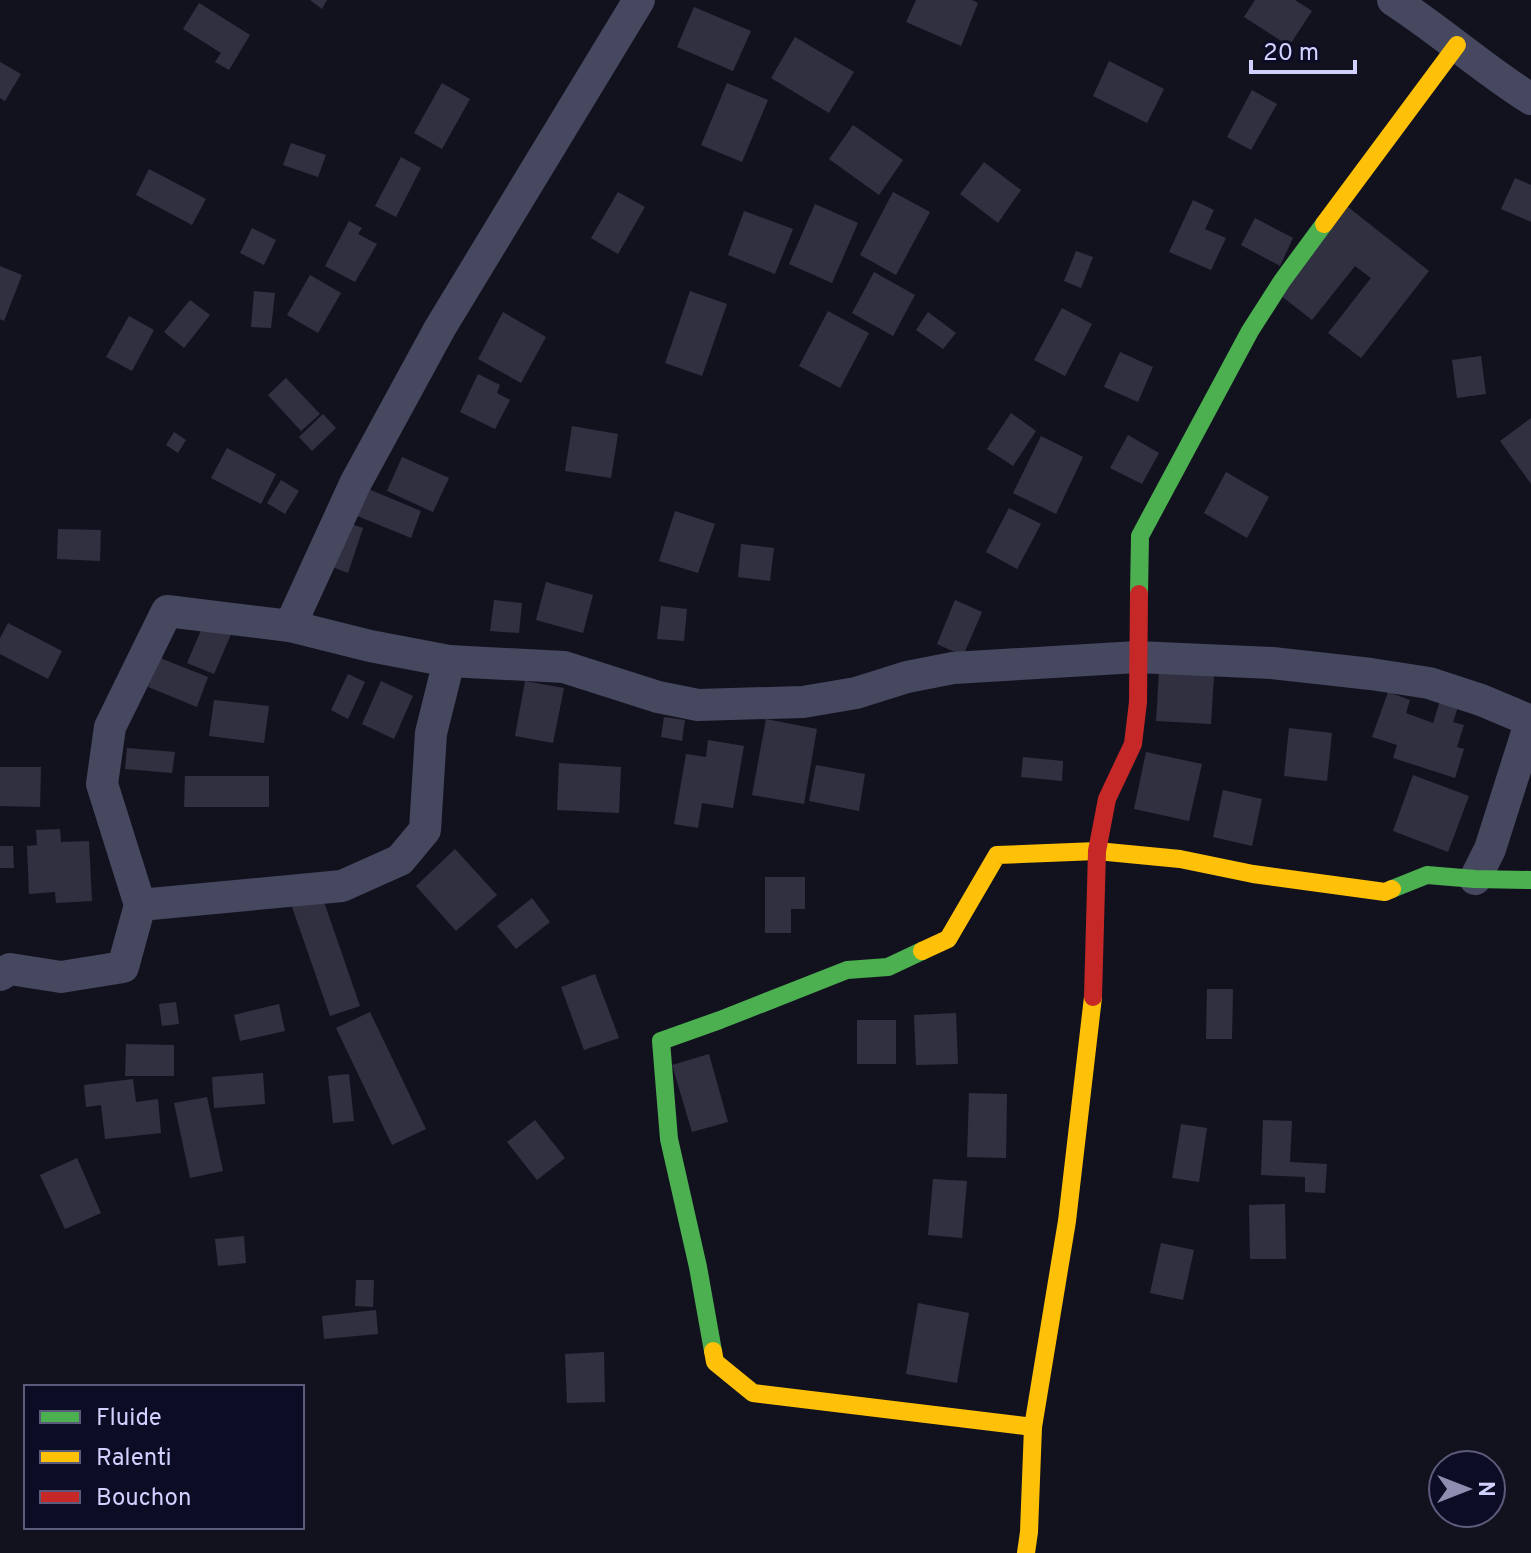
<svg xmlns="http://www.w3.org/2000/svg" width="1531" height="1553" viewBox="0 0 1531 1553" font-family="Overpass,sans-serif">
<style>
.building{fill:#303041}
.lines{fill:none;stroke-linecap:round;stroke-linejoin:round}
.street{stroke:#464860;stroke-width:32}
.fast{stroke:#4caf50;stroke-width:18}
.slow{stroke:#ffc107;stroke-width:18}
.jam{stroke:#c62828;stroke-width:18}
</style>
<rect width="100%" height="100%" fill="#12121f"/>
<g class="building">
<path d="M310,0H327L322,9Z"/>
<path d="M916,0H972L978,3L961,46L906,22Z"/>
<path d="M1255,0H1295L1312,11L1289,46L1244,17Z"/>
<path d="M199,3L250,35L229,70L215,62L221,53L183,29Z"/>
<path d="M694,7L751,31L733,71L677,47Z"/>
<path d="M795,37L854,72L829,113L771,78Z"/>
<path d="M1109,61L1164,89L1147,123L1093,96Z"/>
<path d="M0,62L21,74L5,101L0,98Z"/>
<path d="M442,83L470,99L442,149L414,133Z"/>
<path d="M727,83L768,100L742,162L701,145Z"/>
<path d="M1252,90L1277,104L1251,150L1227,137Z"/>
<path d="M853,125L903,160L879,195L829,159Z"/>
<path d="M291,143L326,155L318,177L283,165Z"/>
<path d="M401,157L421,168L396,217L375,206Z"/>
<path d="M984,162L1021,190L998,223L960,194Z"/>
<path d="M149,169L206,199L192,225L136,195Z"/>
<path d="M1515,178L1531,185V222L1501,209Z"/>
<path d="M618,192L645,207L618,254L591,238Z"/>
<path d="M893,192L930,212L896,275L860,255Z"/>
<path d="M1193,200L1214,210L1205,229L1226,238L1211,270L1169,252Z"/>
<path d="M815,204L858,223L832,283L789,264Z"/>
<path d="M1348,207L1429,271L1361,358L1328,333L1371,278L1355,266L1312,320L1280,295Z"/>
<path d="M744,211L793,229L775,274L728,255Z"/>
<path d="M1255,218L1293,238L1280,266L1241,245Z"/>
<path d="M349,221L362,228L358,234L377,244L355,282L325,266Z"/>
<path d="M252,228L276,240L264,265L240,253Z"/>
<path d="M1076,251L1093,257L1081,288L1064,281Z"/>
<path d="M0,266L22,275L4,321L0,319Z"/>
<path d="M874,272L915,295L893,336L852,313Z"/>
<path d="M310,275L341,293L318,333L287,315Z"/>
<path d="M254,291L275,293L271,328L251,327Z"/>
<path d="M690,291L727,304L702,376L665,363Z"/>
<path d="M190,300L210,315L184,348L164,332Z"/>
<path d="M1062,308L1092,324L1065,376L1034,360Z"/>
<path d="M828,311L869,333L840,388L799,366Z"/>
<path d="M503,312L546,337L521,383L478,359Z"/>
<path d="M928,312L956,333L943,349L916,330Z"/>
<path d="M129,316L154,330L132,371L106,357Z"/>
<path d="M1120,352L1153,367L1138,402L1104,387Z"/>
<path d="M1481,356L1486,394L1457,398L1452,360Z"/>
<path d="M478,374L500,385L497,393L510,400L495,429L460,412Z"/>
<path d="M286,378L320,414L301,431L268,395Z"/>
<path d="M1011,413L1036,431L1013,466L987,449Z"/>
<path d="M323,414L336,428L312,451L299,437Z"/>
<path d="M1531,418V484L1500,441Z"/>
<path d="M572,426L618,434L611,478L565,471Z"/>
<path d="M174,432L186,440L178,453L166,445Z"/>
<path d="M1128,435L1159,453L1142,484L1110,468Z"/>
<path d="M1041,436L1083,457L1056,514L1013,493Z"/>
<path d="M227,448L276,474L261,504L211,478Z"/>
<path d="M402,457L449,478L433,512L387,491Z"/>
<path d="M1226,472L1269,497L1247,538L1204,513Z"/>
<path d="M281,480L299,491L285,514L267,503Z"/>
<path d="M366,488L421,511L411,538L355,515Z"/>
<path d="M1009,508L1041,524L1017,569L986,552Z"/>
<path d="M675,511L715,524L698,573L659,561Z"/>
<path d="M342,521L363,528L348,573L327,565Z"/>
<path d="M58,529L101,530L100,561L57,559Z"/>
<path d="M741,544L774,548L770,581L738,577Z"/>
<path d="M546,582L593,595L583,633L536,620Z"/>
<path d="M494,600L522,603L519,633L490,631Z"/>
<path d="M955,600L982,612L963,656L937,644Z"/>
<path d="M661,606L687,609L684,641L657,639Z"/>
<path d="M205,621L232,632L214,674L187,663Z"/>
<path d="M8,623L62,651L48,679L0,654V638Z"/>
<path d="M160,658L208,677L197,707L148,687Z"/>
<path d="M1159,672L1214,676L1211,724L1156,721Z"/>
<path d="M348,674L365,682L348,719L331,710Z"/>
<path d="M381,681L413,696L394,739L362,724Z"/>
<path d="M525,681L564,688L553,743L515,736Z"/>
<path d="M1388,692L1410,700L1406,713L1433,723L1440,701L1458,707L1453,722L1464,725L1457,747L1464,749L1455,778L1393,758L1397,745L1372,737Z"/>
<path d="M214,700L269,706L264,743L209,736Z"/>
<path d="M664,717L685,720L682,741L661,737Z"/>
<path d="M766,719L817,729L804,804L752,795Z"/>
<path d="M1289,728L1332,733L1327,781L1284,776Z"/>
<path d="M708,740L744,746L733,808L702,803L698,828L674,824L686,754L706,757Z"/>
<path d="M127,748L175,752L172,773L125,769Z"/>
<path d="M1146,752L1202,764L1189,821L1134,809Z"/>
<path d="M1023,757L1063,761L1062,781L1021,777Z"/>
<path d="M559,763L621,767L619,813L557,810Z"/>
<path d="M816,765L865,774L859,811L809,801Z"/>
<path d="M0,767H41L40,807L0,806Z"/>
<path d="M1413,775L1469,796L1448,852L1393,831Z"/>
<path d="M185,776H269V807H184Z"/>
<path d="M1223,790L1262,799L1252,846L1213,837Z"/>
<path d="M60,829L61,842L89,841L92,901L56,903L55,892L29,894L27,846L37,845L36,830Z"/>
<path d="M0,846H13L14,868H0Z"/>
<path d="M455,849L497,895L456,931L416,886Z"/>
<path d="M765,877H805V909H791V933H765Z"/>
<path d="M322,896L360,1006L330,1016L292,907Z"/>
<path d="M532,898L550,922L516,949L497,926Z"/>
<path d="M595,974L619,1038L584,1050L561,987Z"/>
<path d="M1207,989H1233L1232,1039H1206Z"/>
<path d="M176,1002L179,1024L162,1026L159,1004Z"/>
<path d="M279,1004L285,1031L240,1041L234,1015Z"/>
<path d="M370,1012L426,1129L392,1145L336,1028Z"/>
<path d="M956,1013L958,1064L916,1065L914,1015Z"/>
<rect x="857" y="1020" width="39" height="44"/>
<path d="M126,1044L174,1045V1076H125Z"/>
<path d="M709,1054L728,1122L692,1132L672,1065Z"/>
<path d="M263,1073L265,1104L214,1108L212,1077Z"/>
<path d="M349,1074L354,1121L333,1123L328,1076Z"/>
<path d="M133,1079L136,1102L158,1099L161,1133L105,1139L101,1105L86,1107L84,1085Z"/>
<path d="M969,1093L1007,1094L1006,1158L967,1157Z"/>
<path d="M207,1097L223,1171L190,1178L174,1103Z"/>
<path d="M535,1120L565,1158L537,1180L507,1142Z"/>
<path d="M1263,1120L1292,1121L1290,1162L1327,1164L1325,1193L1305,1192V1177L1261,1175Z"/>
<path d="M1181,1124L1207,1128L1199,1182L1172,1178Z"/>
<path d="M77,1158L101,1213L65,1229L40,1175Z"/>
<path d="M933,1179L967,1181L962,1238L928,1235Z"/>
<path d="M1285,1204L1286,1259H1250L1249,1205Z"/>
<path d="M244,1236L246,1263L218,1266L215,1239Z"/>
<path d="M1161,1243L1194,1250L1183,1300L1150,1293Z"/>
<path d="M356,1280H374L373,1307L355,1306Z"/>
<path d="M918,1303L969,1313L957,1383L906,1374Z"/>
<path d="M376,1310L378,1334L324,1339L322,1316Z"/>
<path d="M604,1352L605,1402L567,1403L565,1354Z"/>
</g>
<g class="lines">
<g class="street">
<path d="M1393,0C1441,31 1483,69 1531,99"/>
<path d="M290,626L370,646L449,661L564,667L658,697L698,705L803,702L856,693L907,677L953,668L1137,657L1272,663L1371,674L1429,683L1481,700L1531,721"/>
<path d="M1475,879L1490,849L1531,720"/>
<path d="M140,905L342,886L400,860L425,830L431,733L449,661"/>
<path d="M0,975L10,969L61,977L123,967L140,905L102,784L110,727L167,611L290,626L355,484L440,328L639,0"/>
</g>
<g class="fast">
<path d="M1139,594L1140,536L1250,331L1282,281L1324,224"/>
<path d="M1392,889L1427,875L1475,879L1531,880"/>
<path d="M713,1351L698,1267L669,1139L661,1041L720,1020L847,970L888,967L922,951"/>
</g>
<g class="slow">
<path d="M1324,224L1457,45"/>
<path d="M922,951L948,939L997,855L1097,851L1180,859L1253,874L1385,892L1392,889"/>
<path d="M713,1351L715,1362L753,1393L1033,1427"/>
<path d="M1026,1553L1029,1532L1033,1427L1067,1221L1093,997"/>
</g>
<path class="jam" d="M1093,997L1097,851L1107,799L1133,744L1138,702L1139,594"/>
</g>
<rect x="24" y="1385" width="280" height="144" fill="#0d0c25" stroke="#5b5b7c" stroke-width="2"/>
<rect x="40" y="1411" width="40" height="12" fill="#4caf50" stroke="#5b5b7c" stroke-width="2"/>
<text x="96" y="1425" font-size="24" fill="#d0d1ff">Fluide</text>
<rect x="40" y="1451" width="40" height="12" fill="#ffc107" stroke="#5b5b7c" stroke-width="2"/>
<text x="96" y="1465" font-size="24" fill="#d0d1ff">Ralenti</text>
<rect x="40" y="1491" width="40" height="12" fill="#c62828" stroke="#5b5b7c" stroke-width="2"/>
<text x="96" y="1505" font-size="24" fill="#d0d1ff">Bouchon</text>
<g transform="translate(1467 1489) rotate(90)"><circle r="38" fill="#0d0c25" stroke="#5b5b7c" stroke-width="2"/>
<path d="M0-6L14 30L0 20L-14 30Z" fill="#8e8eb1"/>
<text y="-12" font-size="22" font-weight="bold" text-anchor="middle" fill="#d0d1ff">N</text>
</g>
<path d="M1251 60v12h104v-12" fill="none" stroke="#d0d1ff" stroke-width="4"/>
<text x="1263" y="60" font-size="24" fill="#d0d1ff" stroke="#0d0c25" stroke-width="6" paint-order="stroke">20 m</text>
</svg>
